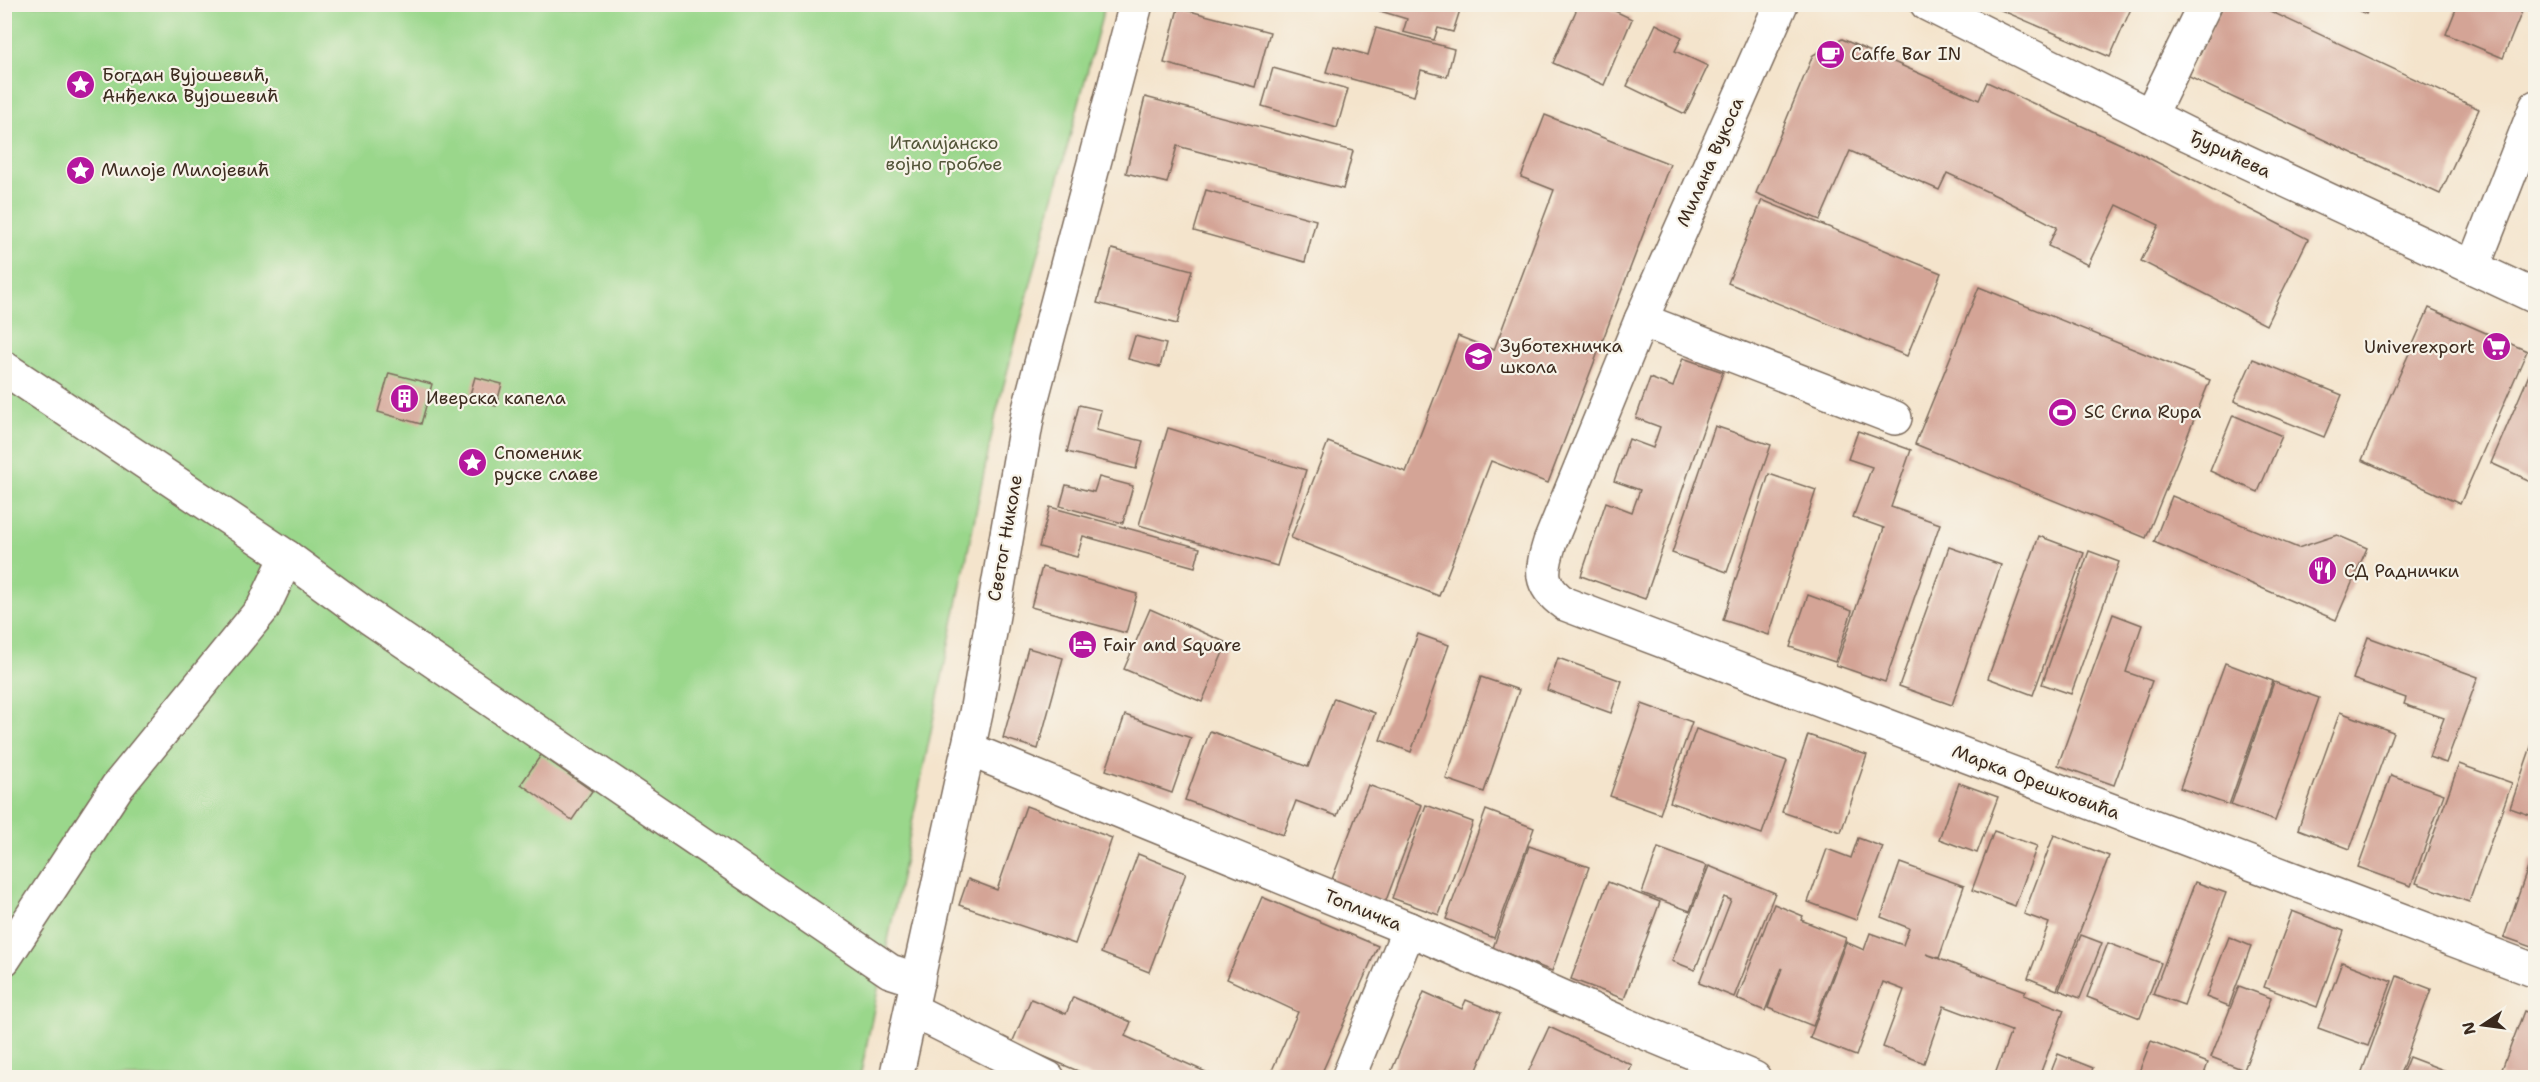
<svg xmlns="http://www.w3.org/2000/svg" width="2540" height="1082" viewBox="0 0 2540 1082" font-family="'Shantell Sans',sans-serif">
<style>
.green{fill:#9ad78b;stroke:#6a8054;stroke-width:1.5}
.building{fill:#d4a496}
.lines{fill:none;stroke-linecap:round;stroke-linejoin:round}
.minor-casing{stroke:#7c6b5b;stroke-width:36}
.minor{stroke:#fff;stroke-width:33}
.labels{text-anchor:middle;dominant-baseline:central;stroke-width:4.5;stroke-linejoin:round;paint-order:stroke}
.poi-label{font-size:18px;fill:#3b2a1e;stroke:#f7f3e8;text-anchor:start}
.park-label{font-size:18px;fill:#535539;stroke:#f7f3e8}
.street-label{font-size:18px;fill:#3b2a1e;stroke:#f7f3e8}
</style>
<rect width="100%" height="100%" fill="#f7f3e8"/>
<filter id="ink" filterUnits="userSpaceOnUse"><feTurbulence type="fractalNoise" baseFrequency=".0167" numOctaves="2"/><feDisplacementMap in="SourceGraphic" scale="12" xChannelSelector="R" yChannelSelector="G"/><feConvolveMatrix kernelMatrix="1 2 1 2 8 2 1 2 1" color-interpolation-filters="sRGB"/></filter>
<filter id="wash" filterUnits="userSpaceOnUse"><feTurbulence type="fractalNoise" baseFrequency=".008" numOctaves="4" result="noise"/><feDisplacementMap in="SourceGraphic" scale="24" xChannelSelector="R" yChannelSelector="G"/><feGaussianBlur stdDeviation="1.35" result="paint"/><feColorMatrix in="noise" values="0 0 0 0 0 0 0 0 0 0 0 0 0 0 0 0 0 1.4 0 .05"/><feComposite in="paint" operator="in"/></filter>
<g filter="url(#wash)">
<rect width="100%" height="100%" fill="#f4e4cc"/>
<path class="green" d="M5,5H1105L996,414L860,1077L5,1078Z"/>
<g id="blocks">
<g class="building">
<path d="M1371,4H1470L1467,12L1460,10L1453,32L1438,28L1434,40L1403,32L1407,19L1370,8Z"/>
<path d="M1579,4H1600L1632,19L1604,85L1553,63Z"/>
<path d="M1987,4H2133L2110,57Z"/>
<path d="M2222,4H2255L2479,109L2440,194L2189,77Z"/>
<path d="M2346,4H2371L2366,14Z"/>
<path d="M2458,4H2525L2503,58L2446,34Z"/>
<path d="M1178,8L1270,32L1255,87L1164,63Z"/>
<path d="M1656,24L1682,37L1675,51L1708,66L1685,114L1627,86Z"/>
<path d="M1376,28L1454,49L1447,77L1421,70L1414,96L1326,72L1334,46L1368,55Z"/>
<path d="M1842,39L1979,100L1987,82L2125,146L2308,239L2266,325L2141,261L2159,225L2117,205L2088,265L2048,246L2057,227L2001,198L1947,173L1939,190L1850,151L1820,220L1756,193L1813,55Z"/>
<path d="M1273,68L1348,89L1337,128L1262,106Z"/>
<path d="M1145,97L1353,151L1343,189L1177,146L1167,183L1126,173Z"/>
<path d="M1545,115L1670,164L1548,483L1491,461L1439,596L1291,538L1328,442L1406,472L1458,336L1494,350L1554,190L1521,177Z"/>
<path d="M1206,190L1316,220L1305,262L1194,231Z"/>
<path d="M1762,200L1941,273L1907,356L1728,283Z"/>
<path d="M1112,249L1192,270L1177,324L1097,303Z"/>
<path d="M1979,287L2210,380L2146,538L1915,444Z"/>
<path d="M2429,308L2527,351L2460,504L2362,460Z"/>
<path d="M1135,336L1166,344L1160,367L1128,359Z"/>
<path d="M1683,358L1723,372L1645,599L1581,576L1606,502L1632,512L1640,490L1614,481L1629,439L1653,448L1660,427L1636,418L1650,378L1673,387Z"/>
<path d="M2253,359L2342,395L2324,437L2234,401Z"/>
<path d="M2535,361V483L2491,463Z"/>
<path d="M389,373L432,384L421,424L378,412Z"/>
<path d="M475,377L502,384L496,406L469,398Z"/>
<path d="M1079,405L1101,410L1096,430L1143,441L1136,469L1067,452Z"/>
<path d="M2233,415L2282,436L2258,492L2210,471Z"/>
<path d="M1715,426L1771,445L1727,572L1672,553Z"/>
<path d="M1168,428L1306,470L1277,566L1139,525Z"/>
<path d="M1858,431L1911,450L1891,507L1940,524L1885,682L1836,665L1884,528L1853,517L1872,467L1848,459Z"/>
<path d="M1769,474L1816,490L1769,635L1723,620Z"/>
<path d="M1099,477L1133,486L1123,523L1060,506L1066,485L1094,492Z"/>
<path d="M2172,496L2298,548L2337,535L2367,548L2336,620L2154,542Z"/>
<path d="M1050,507L1200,548L1195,567L1083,536L1077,557L1039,547Z"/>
<path d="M2039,536L2084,553L2033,695L1988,678Z"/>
<path d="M1949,547L2001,565L1952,705L1899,686Z"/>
<path d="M2089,551L2119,562L2071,694L2042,684Z"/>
<path d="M1042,567L1137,594L1126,633L1031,607Z"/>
<path d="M1808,595L1852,611L1835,662L1790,647Z"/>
<path d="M1150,609L1227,643L1202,702L1124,669Z"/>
<path d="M2113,614L2142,625L2126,672L2152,681L2114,785L2058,765Z"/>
<path d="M1418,634L1449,645L1411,752L1380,740Z"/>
<path d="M2368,637L2478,677L2446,763L2429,757L2444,718L2404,704L2406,698L2353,679Z"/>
<path d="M1028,648L1063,658L1038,749L1003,738Z"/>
<path d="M1558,658L1622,681L1611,713L1547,690Z"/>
<path d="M2225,663L2273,681L2229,805L2180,788Z"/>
<path d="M1481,677L1519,690L1484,792L1446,779Z"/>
<path d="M2274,682L2319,698L2275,821L2231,805Z"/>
<path d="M1334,698L1375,713L1337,816L1296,801L1283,835L1185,800L1210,731L1308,767Z"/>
<path d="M1642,704L1692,722L1660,814L1610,796Z"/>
<path d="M2340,712L2393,732L2350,849L2298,829Z"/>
<path d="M1125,715L1191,738L1172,793L1106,770Z"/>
<path d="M1696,729L1787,761L1762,834L1670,802Z"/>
<path d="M1808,735L1867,755L1841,832L1782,812Z"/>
<path d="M2535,735V817L2510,808Z"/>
<path d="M541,755L592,791L572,820L521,784Z"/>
<path d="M2459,764L2512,783L2469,902L2416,883Z"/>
<path d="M2391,775L2444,794L2411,886L2358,867Z"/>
<path d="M1959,783L1998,797L1977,853L1939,839Z"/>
<path d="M1368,785L1422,805L1385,903L1331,882Z"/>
<path d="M1426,805L1473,822L1439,915L1392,898Z"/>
<path d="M1026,806L1112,838L1075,944L959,905L968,879L997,890Z"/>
<path d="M1486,810L1534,828L1494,938L1446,919Z"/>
<path d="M1994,831L2037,846L2015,906L1972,890Z"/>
<path d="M2054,835L2109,856L2057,990L2028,978L2049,923L2024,914Z"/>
<path d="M1858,838L1883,847L1856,920L1808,902L1827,849L1851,858Z"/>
<path d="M1529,846L1589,867L1552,971L1493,948Z"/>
<path d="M1658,848L1707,866L1690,911L1642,893Z"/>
<path d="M1138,854L1186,873L1149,972L1101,953Z"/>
<path d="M2531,859L2535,861V948L2504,937Z"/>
<path d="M1900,863L1964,886L1939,958L1926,954L2026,991L2024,995L2064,1010L2039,1077H1994L2011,1031L1944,1006L1924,1063L1883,1047L1904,990L1883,982L1856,1056L1810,1038L1846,942L1864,950L1870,933L1903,945L1909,928L1881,917Z"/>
<path d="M1709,866L1775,893L1734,997L1699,983L1731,900L1724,897L1695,970L1672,961Z"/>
<path d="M1608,882L1660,902L1624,999L1571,979Z"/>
<path d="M2195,882L2226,893L2184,1005L2153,994Z"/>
<path d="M1262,897L1378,946L1320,1077H1269L1298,1012L1227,979Z"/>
<path d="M1774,904L1803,916L1801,920L1846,938L1813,1026L1768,1008L1782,968L1765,1011L1737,999Z"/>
<path d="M2292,911L2344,931L2317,1007L2264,987Z"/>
<path d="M2081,935L2102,943L2080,998L2059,990Z"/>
<path d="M2229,937L2251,946L2229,1006L2206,997Z"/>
<path d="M2108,943L2161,963L2140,1018L2087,997Z"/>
<path d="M2342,962L2392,981L2368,1046L2318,1028Z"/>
<path d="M2397,976L2431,989L2399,1077H2360Z"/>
<path d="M2239,986L2271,998L2244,1070L2211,1057Z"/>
<path d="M1424,992L1462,1009L1466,1000L1500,1014L1474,1077H1449L1436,1072L1434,1077H1389Z"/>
<path d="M1073,997L1131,1022L1125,1036L1217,1077H1092L1012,1043L1031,999L1066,1014Z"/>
<path d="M2524,1011L2535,1015V1077H2499Z"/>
<path d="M1549,1027L1632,1065L1627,1077H1587L1582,1075L1581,1077H1526Z"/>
<path d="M2151,1041L2208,1063L2203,1077H2137Z"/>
<path d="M2058,1054L2093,1068L2089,1077H2049Z"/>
<path d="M2409,1057L2446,1071L2443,1077H2401Z"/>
</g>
</g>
</g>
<g filter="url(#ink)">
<use href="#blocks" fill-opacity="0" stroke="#7c6b5b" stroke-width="1.5"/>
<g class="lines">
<defs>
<g id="minor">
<path d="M1781,4L1641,320L1550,542C1541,571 1538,585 1565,604L2536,971"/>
<path d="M1927,4L2187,134L2536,297"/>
<path d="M2150,116L2205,4"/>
<path d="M2473,267L2536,107"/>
<path d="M1641,320L1895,418"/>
<path d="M4,368L287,557"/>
<path d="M968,749L1409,929L1624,1024L1754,1078"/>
<path d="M4,959L117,787L263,608L287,557L369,617L890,971L918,980"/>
<path d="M912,1010L1048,1078"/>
<path d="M896,1078L976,713L1028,413L1136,4"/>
<path d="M1348,1078L1409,929"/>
</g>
</defs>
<use href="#minor" class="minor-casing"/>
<use href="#minor" class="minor"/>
</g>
</g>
<defs>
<symbol id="cafe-disc" viewBox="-11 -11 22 22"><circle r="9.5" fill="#b5179e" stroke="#f7f3e8"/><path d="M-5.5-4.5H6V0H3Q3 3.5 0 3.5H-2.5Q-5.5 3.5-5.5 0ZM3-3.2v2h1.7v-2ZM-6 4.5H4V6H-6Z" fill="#fff"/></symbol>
<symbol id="sight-disc" viewBox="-11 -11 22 22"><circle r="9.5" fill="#b5179e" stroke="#f7f3e8"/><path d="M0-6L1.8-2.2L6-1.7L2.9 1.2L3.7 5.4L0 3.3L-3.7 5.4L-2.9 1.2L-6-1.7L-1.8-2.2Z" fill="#fff"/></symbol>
<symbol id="supermarket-disc" viewBox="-11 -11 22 22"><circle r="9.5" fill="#b5179e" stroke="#f7f3e8"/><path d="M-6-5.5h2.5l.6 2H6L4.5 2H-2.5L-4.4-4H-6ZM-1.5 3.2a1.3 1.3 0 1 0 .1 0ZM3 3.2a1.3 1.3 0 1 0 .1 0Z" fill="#fff"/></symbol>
<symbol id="school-disc" viewBox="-11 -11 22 22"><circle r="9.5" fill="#b5179e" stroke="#f7f3e8"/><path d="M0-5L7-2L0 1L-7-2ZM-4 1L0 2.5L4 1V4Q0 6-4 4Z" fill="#fff"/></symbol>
<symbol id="building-disc" viewBox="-11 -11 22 22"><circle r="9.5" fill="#b5179e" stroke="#f7f3e8"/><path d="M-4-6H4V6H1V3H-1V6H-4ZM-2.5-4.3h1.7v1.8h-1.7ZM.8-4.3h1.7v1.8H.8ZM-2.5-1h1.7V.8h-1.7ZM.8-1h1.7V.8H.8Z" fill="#fff"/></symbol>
<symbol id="stadium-disc" viewBox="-11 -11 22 22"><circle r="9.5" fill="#b5179e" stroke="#f7f3e8"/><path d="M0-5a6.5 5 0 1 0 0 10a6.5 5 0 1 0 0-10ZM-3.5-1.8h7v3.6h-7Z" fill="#fff"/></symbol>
<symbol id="restaurant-disc" viewBox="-11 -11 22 22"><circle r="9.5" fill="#b5179e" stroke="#f7f3e8"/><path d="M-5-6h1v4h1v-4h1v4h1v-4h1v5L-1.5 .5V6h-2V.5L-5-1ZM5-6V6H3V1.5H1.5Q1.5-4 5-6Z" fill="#fff"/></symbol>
<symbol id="hotel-disc" viewBox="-11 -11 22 22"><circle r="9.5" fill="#b5179e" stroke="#f7f3e8"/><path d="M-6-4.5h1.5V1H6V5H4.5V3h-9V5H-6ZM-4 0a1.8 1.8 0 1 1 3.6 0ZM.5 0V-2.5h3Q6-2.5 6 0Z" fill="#fff"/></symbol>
</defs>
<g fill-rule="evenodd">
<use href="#cafe-disc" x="1814" y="38" width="33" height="33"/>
<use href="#sight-disc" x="64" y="68" width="33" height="33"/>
<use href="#sight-disc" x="64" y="154" width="33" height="33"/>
<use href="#supermarket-disc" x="2480" y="330" width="33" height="33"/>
<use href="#school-disc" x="1462" y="340" width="33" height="33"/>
<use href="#building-disc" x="388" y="382" width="33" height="33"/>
<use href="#stadium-disc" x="2046" y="396" width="33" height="33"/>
<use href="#sight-disc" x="456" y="446" width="33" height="33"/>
<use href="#restaurant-disc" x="2306" y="554" width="33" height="33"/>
<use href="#hotel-disc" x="1066" y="628" width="33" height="33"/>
</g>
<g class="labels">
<g class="poi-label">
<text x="1851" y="54">Caffe Bar IN</text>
<text x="102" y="75">Богдан Вујошевић,<tspan x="102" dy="21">Анђелка Вујошевић</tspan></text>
<text x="101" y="170">Милоје Милојевић</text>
<text x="1500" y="346">Зуботехничка<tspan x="1500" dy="21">школа</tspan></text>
<text x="2475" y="347" text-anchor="end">Univerexport</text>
<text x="426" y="398">Иверска капела</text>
<text x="2084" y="412">SC Crna Rupa</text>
<text x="494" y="453">Споменик<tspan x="494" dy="21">руске славе</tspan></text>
<text x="2344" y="571">СД Раднички</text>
<text x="1103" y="645">Fair and Square</text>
</g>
<g class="park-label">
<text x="944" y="143">Италијанско<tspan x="944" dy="21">војно гробље</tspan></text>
</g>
<g class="street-label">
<text transform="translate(2230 154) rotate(25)">Ђурићева</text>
<text transform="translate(1710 162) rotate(-66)">Милана Вукоса</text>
<text transform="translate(1005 538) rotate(-80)">Светог Николе</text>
<text transform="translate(2036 782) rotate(21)">Марка Орешковића</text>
<text transform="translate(1363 910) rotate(22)">Топличка</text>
</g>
</g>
<rect width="2540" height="1082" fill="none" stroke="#f7f3e8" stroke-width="24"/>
<g transform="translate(2483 1025) rotate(257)" stroke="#f7f3e8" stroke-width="4.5" paint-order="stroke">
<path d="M0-4.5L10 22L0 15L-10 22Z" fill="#3b2a1e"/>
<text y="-9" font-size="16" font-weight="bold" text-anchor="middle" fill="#3b2a1e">N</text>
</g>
</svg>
